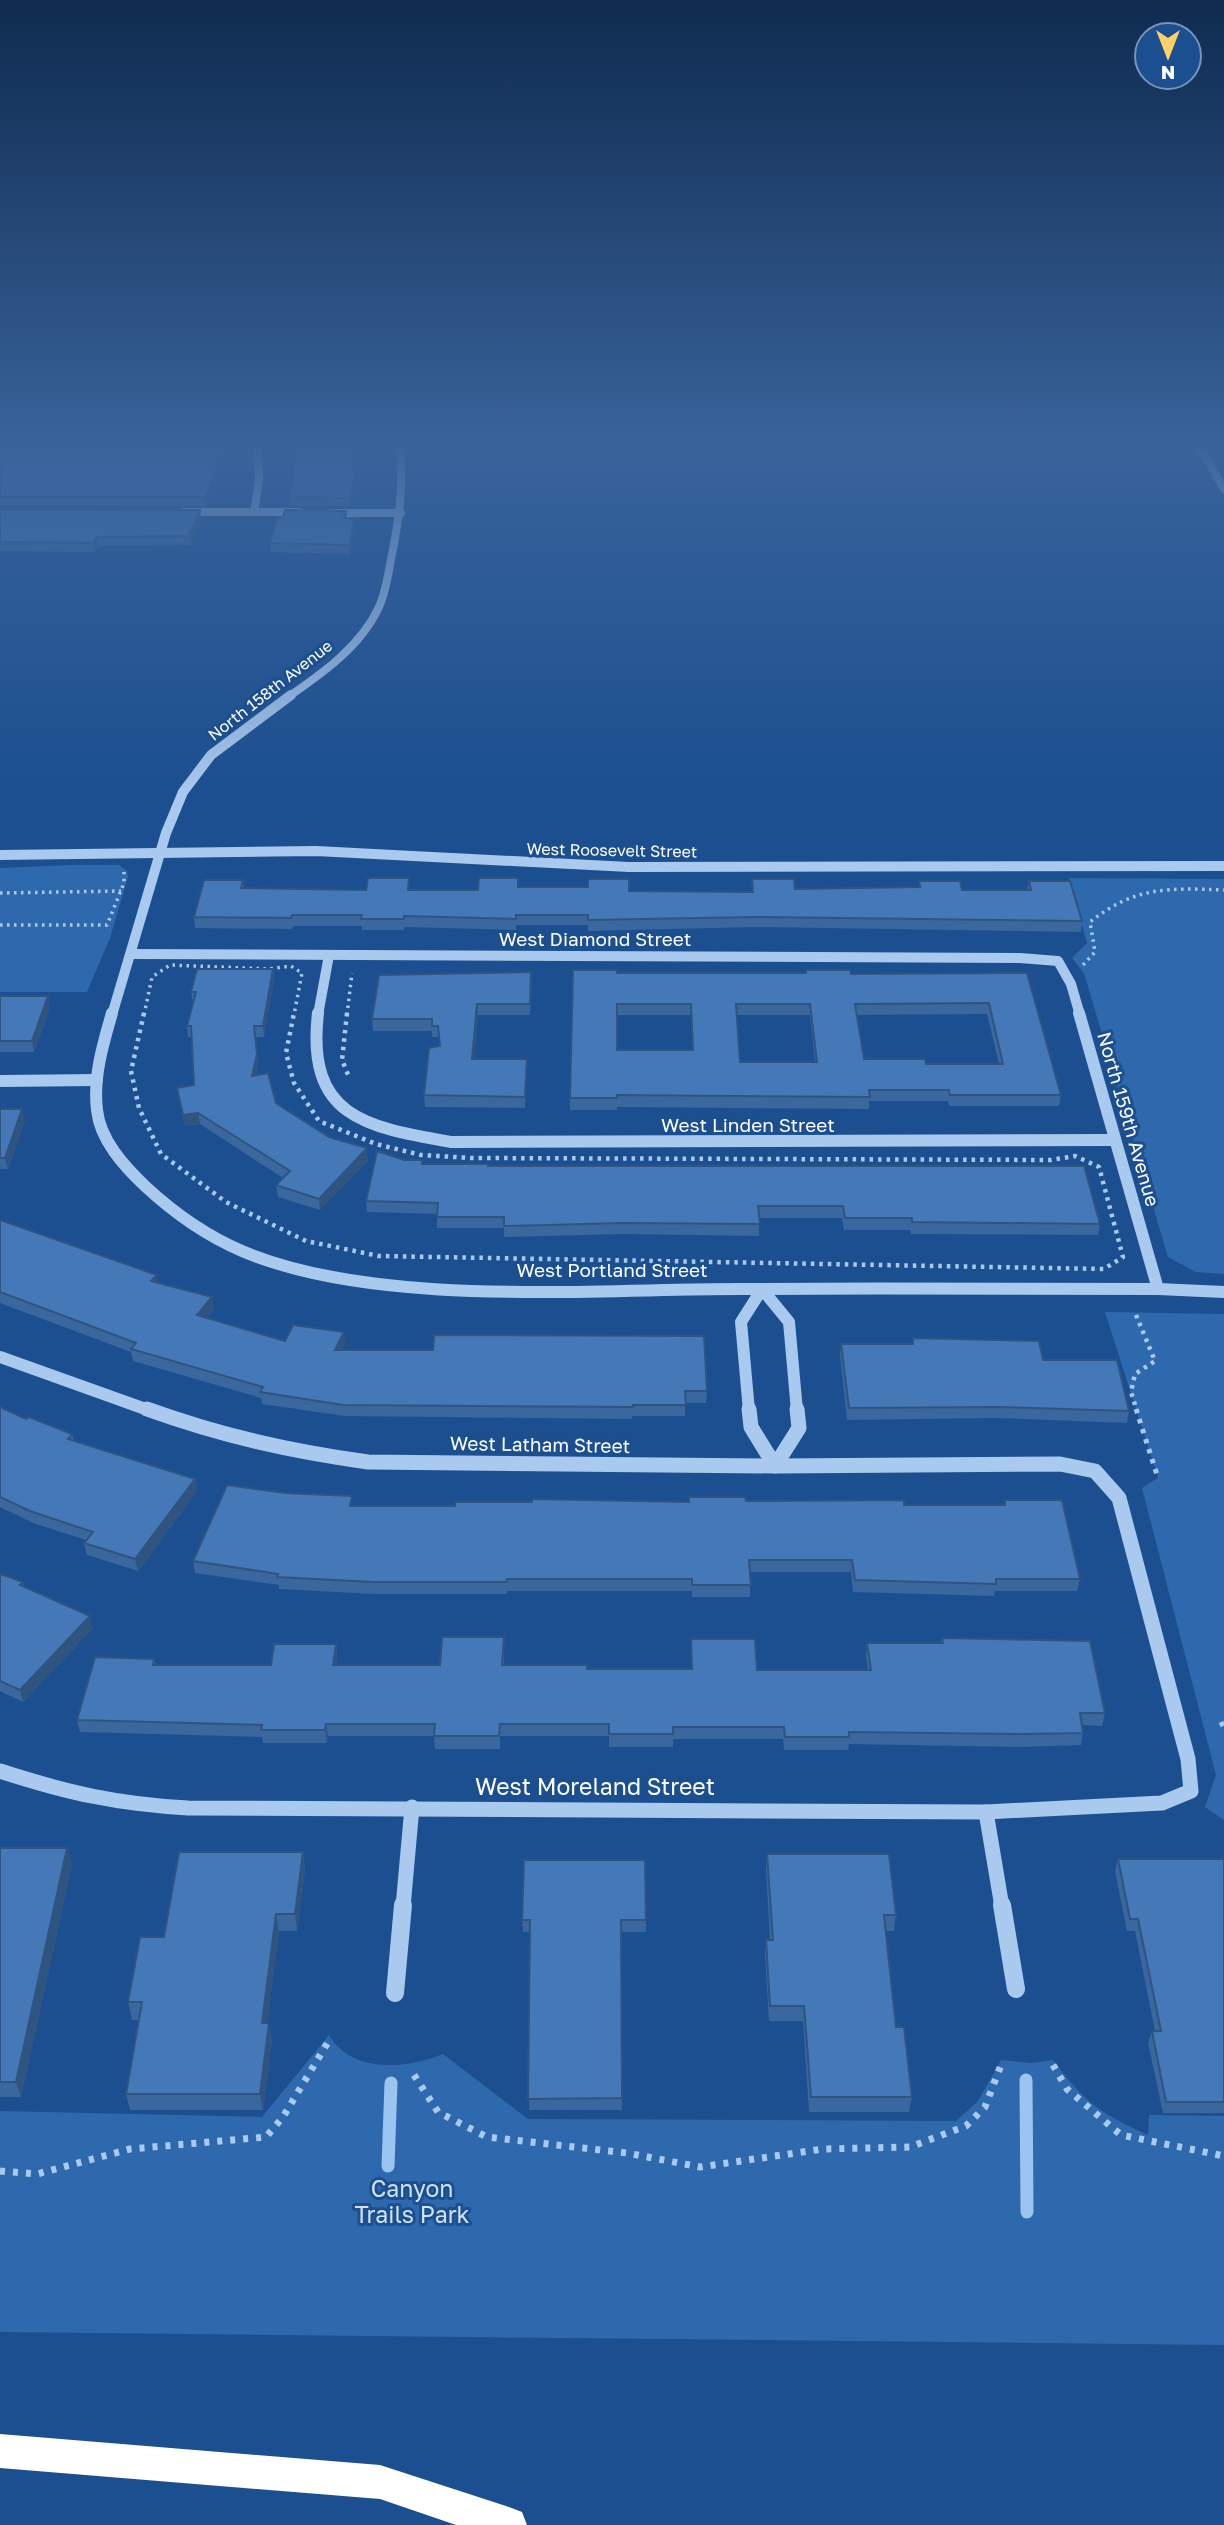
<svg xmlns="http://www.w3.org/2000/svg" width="1224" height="2525" viewBox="0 0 1224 2525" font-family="'Golos Text',sans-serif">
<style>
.green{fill:#2e69ad}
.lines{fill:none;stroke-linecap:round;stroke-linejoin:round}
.stream{stroke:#9cc4f0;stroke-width:13}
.path-far3{stroke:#a9c9ee;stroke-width:3.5;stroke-dasharray:2.5 4.5;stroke-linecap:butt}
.path-far2{stroke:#a9c9ee;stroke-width:4.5;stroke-dasharray:3.5 5;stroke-linecap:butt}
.path-far1{stroke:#a9c9ee;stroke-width:5;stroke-dasharray:4.5 6;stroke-linecap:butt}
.path{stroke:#a9c9ee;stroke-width:7;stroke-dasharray:5 8;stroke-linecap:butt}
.minor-far4{stroke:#a9c9ee;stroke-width:8}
.minor-far3{stroke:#a9c9ee;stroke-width:10}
.minor-far2{stroke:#a9c9ee;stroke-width:12}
.minor-far1{stroke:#a9c9ee;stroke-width:15}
.minor{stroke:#a9c9ee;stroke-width:18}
.highway{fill:#fff;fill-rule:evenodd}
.wall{fill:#3a679d;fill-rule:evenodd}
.shaded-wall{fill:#305480}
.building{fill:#4478b7;stroke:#305480;stroke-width:2;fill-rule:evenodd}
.labels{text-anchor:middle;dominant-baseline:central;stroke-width:6;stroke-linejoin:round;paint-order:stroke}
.far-street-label{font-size:16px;fill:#fff;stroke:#1b4f8f}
.street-label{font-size:19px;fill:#fff;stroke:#1b4f8f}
.near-street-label{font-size:23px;fill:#fff;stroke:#1b4f8f}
.near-park-label{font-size:23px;fill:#cfe3fa;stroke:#1b4f8f}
</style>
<rect width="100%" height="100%" fill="#1b4f8f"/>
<g class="green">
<path d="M71,865H119L127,871L128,877L110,938L87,992H0V868Z"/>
<path d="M1069,878L1224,879V1274L1196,1272L1168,1257L1084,973L1072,958L1087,943Z"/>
<path d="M1105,1312L1224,1314V1820L1205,1807L1216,1775L1142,1488L1158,1478Z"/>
<path d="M329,2035C352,2074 407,2069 443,2054L528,2119L956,2121L978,2101L1001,2060L1031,2063L1053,2060C1085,2103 1100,2113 1148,2135L1149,2115L1224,2116V2345L0,2332V2111L262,2117Z"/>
</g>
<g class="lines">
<g class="stream">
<path d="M1026,2080L1027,2212"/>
<path d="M388,2166L391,2083"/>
</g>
<g class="path-far3">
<path d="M0,893L121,891"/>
<path d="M0,925H107L124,883V872"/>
<path d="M1083,965L1095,952L1090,922C1135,886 1169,888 1224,890"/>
<path d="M144,1015L152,977L170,965L269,969L291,966L302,973L294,1015"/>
<path d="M347,1015L352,973"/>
</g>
<g class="path-far2">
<path d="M144,1013L131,1071L139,1108L161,1154L226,1202L306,1241L379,1256L1104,1269L1123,1257L1099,1167L1075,1156L1051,1160L472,1158L421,1155L376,1144L319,1121L294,1083L286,1053L294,1013"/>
<path d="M347,1013L342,1060L349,1077"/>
<path d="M1136,1315L1155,1361L1135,1374L1131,1392L1137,1411"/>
</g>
<g class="path-far1">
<path d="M1136,1409L1158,1478"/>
<path d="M1221,1722L1224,1728"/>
</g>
<g class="path">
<path d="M1053,2065L1067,2089L1121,2135L1224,2156"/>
<path d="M414,2075L438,2112L487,2137L627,2153L700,2167L823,2149L910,2147L966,2126L985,2107L1001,2065"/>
<path d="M0,2171L37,2174L130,2149L266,2137L283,2117L328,2042"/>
</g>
<g class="minor-far4">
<path d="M1197,442L1224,489"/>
<path d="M184,512H299"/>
<path d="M254,512L259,480L257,442"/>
<path d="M331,513H401"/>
<path d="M288,697C323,673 361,646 379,607C387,589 389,568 393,549C400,513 404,479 399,442"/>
</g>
<g class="minor-far3">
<path d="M0,855L316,851L629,867L1224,866"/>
<path d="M131,954L1020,958L1058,961L1071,984L1080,1015"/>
<path d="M112,1015L166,833L183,792L211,755L291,695"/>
<path d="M318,1015L329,955"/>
</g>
<g class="minor-far2">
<path d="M112,1013C103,1044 93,1077 97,1110C100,1140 124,1166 145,1186C174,1213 207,1236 242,1251C376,1308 593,1289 738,1289C878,1288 1018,1289 1158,1289L1224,1292"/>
<path d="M318,1013C306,1117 365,1127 451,1142L1115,1140"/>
<path d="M1079,1013L1158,1289"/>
<path d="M0,1081L97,1080"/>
<path d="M0,1357L151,1411"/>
<path d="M749,1411L741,1322L762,1289L789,1322L797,1411"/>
</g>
<g class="minor-far1">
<path d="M749,1409L751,1427L775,1466L799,1428L797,1409"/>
<path d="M0,1771C68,1793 117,1804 188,1808L986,1812L1162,1803L1191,1791L1188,1759L1119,1498L1095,1471L1060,1464L775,1466L368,1462C289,1451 222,1436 147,1409"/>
<path d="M986,1812L1002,1907"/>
<path d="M403,1907L412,1807"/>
</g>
<g class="minor">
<path d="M1002,1905L1016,1989"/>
<path d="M395,1993L403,1905"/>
</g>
<path class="highway" d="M0,2434L380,2465L509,2507L522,2512L527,2525H456L380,2499L0,2468Z"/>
</g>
<g class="wall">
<path d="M0,442L228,444L207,506L0,505Z"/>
<path d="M351,442L354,489L350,506H290L289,497L293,481Z"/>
<path d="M0,510H200L201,519L191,545L98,546L95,552L0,551Z"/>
<path d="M346,511L347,519H354L355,528L350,554L271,552L270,543L283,518Z"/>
<path d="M518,878L519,887L629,891H752V879L795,889L919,887V881L962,890H1027L1029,881L1082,921L1081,932L755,927L588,931V925H516V930L405,927L404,930H362V926H293L292,929L195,928L194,917L243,880L244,888L366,890H478Z"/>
<path d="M273,969L274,980L264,1037H256L258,1065L256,1075L276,1103L329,1137L368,1160L320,1210L278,1197L276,1185L283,1178L200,1124L185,1126L179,1099L177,1088L194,1085L191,1037H188L187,1026L193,1003L191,992Z"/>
<path d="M617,973H1027L1061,1095L1059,1106H949L948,1101H869V1109L617,1107V1110H570V1098ZM987,1014L999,1064H926L864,1059L857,1015ZM617,1015H691L693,1050H617ZM737,1015H810L815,1062H740Z"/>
<path d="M532,983L530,1015H478L474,1059H527L525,1108L425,1107L424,1095L440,1046L439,1037H432V1031H373L372,1019Z"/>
<path d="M0,996L50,1007L34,1052H0Z"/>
<path d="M0,1109L25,1120L8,1169H0Z"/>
<path d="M404,1160H422V1164L488,1166L1100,1224L1098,1235L911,1234L910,1230H844L842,1218H759V1236L622,1234L504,1237V1228H437V1214L367,1212L366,1201Z"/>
<path d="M0,1220L158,1283L214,1309L207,1318L285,1341L345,1344L342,1350L707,1391L706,1403H685V1416H632V1419L345,1416L262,1404L261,1398L133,1361L131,1352L0,1303Z"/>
<path d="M913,1338L1043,1360L1129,1411L1127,1423L996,1418L847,1420L840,1356L841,1344H912Z"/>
<path d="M0,1407L26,1419L72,1434L74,1441L195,1479L197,1491L138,1571L87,1555L84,1543L86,1540L33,1523L0,1507Z"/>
<path d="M1005,1500L1080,1579L1077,1591H995L994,1596L853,1592L851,1572H750V1597H692V1591H507V1594H374L279,1589V1585L195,1573L193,1561L353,1506H455L746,1501L904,1505H1004Z"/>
<path d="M0,1574L23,1582L24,1587L93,1628L23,1702L0,1691Z"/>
<path d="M504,1637V1665L587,1669H691V1639L757,1670H868L866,1656L867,1643H941L942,1638L1105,1713L1102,1726L1082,1725L1083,1733L1081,1745L1021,1747L849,1744L848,1750H784L783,1739H673V1747H609V1736H500V1749H435L434,1736H328L327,1743H263L262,1737L80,1732L77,1720L154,1659L156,1665H271L336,1644L337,1657L336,1665H440Z"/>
<path d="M0,1848H67L72,1864L21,2097H0Z"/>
<path d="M303,1852L305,1870L297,1931H279L267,2023H269L272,2040L263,2110H130L126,2094L139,2020H132L128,2002L164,1937Z"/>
<path d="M767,1854L896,1915L894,1931H886L896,2027L912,2097L909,2112H809L803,2021H769L765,1955L766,1940H770L766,1870Z"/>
<path d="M1118,1859H1224V2113H1163L1148,2043L1152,2031H1155L1135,1931H1127L1115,1871Z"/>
<path d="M645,1860L646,1932H621L622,2110H529L530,1932H523L522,1920Z"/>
</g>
<g class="shaded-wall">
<path d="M225,442H228V444L207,506L206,497Z"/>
<path d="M351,442L354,489L350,506V498Z"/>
<path d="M200,510L201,519L191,545L189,536Z"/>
<path d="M354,519L355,528L350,554V545Z"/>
<path d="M96,537L98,546L95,552L94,543Z"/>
<path d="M273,969L274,980L264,1037L263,1026Z"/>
<path d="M48,996L50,1007L34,1052L32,1041Z"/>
<path d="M477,1004L478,1015L473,1070L472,1059Z"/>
<path d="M254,1026L258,1065L254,1087L252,1076Z"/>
<path d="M527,1059V1070L525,1108V1097Z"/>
<path d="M22,1109L25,1120L8,1169L5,1158Z"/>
<path d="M198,1113L200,1124L185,1126L183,1115Z"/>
<path d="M367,1148L368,1160L320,1210L319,1199Z"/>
<path d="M157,1275L159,1287L151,1281Z"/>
<path d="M212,1297L214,1309L199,1327L197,1315Z"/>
<path d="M344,1332L345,1344L337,1362L335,1350Z"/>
<path d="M195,1479L197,1491L138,1571L135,1559Z"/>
<path d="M90,1616L93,1628L23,1702L20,1690Z"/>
<path d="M336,1644L337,1657L335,1677L333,1665Z"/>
<path d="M326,1724L328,1736L327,1743L325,1730Z"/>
<path d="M67,1848L72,1864L21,2097L16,2082Z"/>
<path d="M303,1852L305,1870L297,1931L295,1914Z"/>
<path d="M276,1914L279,1931L265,2040L262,2023Z"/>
<path d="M269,2023L272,2040L263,2110L260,2094Z"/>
</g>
<g class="building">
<path d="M0,442H225L206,497H0Z"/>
<path d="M292,442H351L354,480L350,498L289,497L293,481L294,454Z"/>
<path d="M0,510H200L189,536L96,537L94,543L0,542Z"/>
<path d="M285,510L346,511L344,518L354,519L350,545L270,543L277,518H283Z"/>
<path d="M368,878H409L408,890H478L479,878H518V887H588V879H629V891L753,892L752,879H794L795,889L920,887L919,881H960L962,890H1031L1029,881H1070L1082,921L756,917L588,920V915H516V919L404,916V919H361L362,915H292L291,918L194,917L204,880H243L241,888L366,890Z"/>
<path d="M197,969H273L263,1026H254L257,1054L252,1076L268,1073L276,1103L329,1137L367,1148L319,1199L276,1185L290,1171L198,1113L183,1115L177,1088L194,1085L191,1026H187L196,992H191Z"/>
<path d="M573,970H617V973H806V970H850L851,974L1027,973L1061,1095H950L949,1090H869L870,1097L617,1095V1098H570ZM989,1003L1003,1064H926L925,1059H864L855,1004ZM617,1004H691L693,1050H617ZM736,1004H810L817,1062H740Z"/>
<path d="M531,972L530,1004H477L472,1059H527L525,1097L424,1095L429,1048L440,1046L438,1026H432V1019H372L379,975Z"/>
<path d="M0,996H48L32,1041H0Z"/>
<path d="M0,1109H22L5,1158H0Z"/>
<path d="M377,1151L404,1160H422V1164H488V1166H1084L1100,1224L912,1222V1218H845L843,1206H758L760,1224L622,1223L504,1226V1217H437L438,1203L366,1201Z"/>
<path d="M0,1220L157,1275L151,1281L212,1297L197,1315L285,1341L293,1325L344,1332L335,1350H433L434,1335L704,1336L707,1391H685L686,1405H633V1407L343,1405L260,1392L263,1387L131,1349L136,1343L0,1292Z"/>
<path d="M913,1338L1039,1341L1043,1360H1117L1129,1411L998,1407L849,1408L841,1344H913Z"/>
<path d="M0,1407L26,1419L29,1417L72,1434L68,1439L195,1479L135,1559L84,1543L93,1532L30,1511L0,1497Z"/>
<path d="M227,1485L285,1493L352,1496L350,1506H455V1502H532V1499L689,1502V1497H745L746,1501L904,1500V1505H1005V1500H1062L1080,1579H996V1584L855,1580L852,1560H749L751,1585H692V1579H507L506,1582H373L277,1577L278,1574L193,1561Z"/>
<path d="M0,1574L23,1582L20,1585L90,1616L20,1690L0,1681Z"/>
<path d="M442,1637H504L502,1665H587V1669H692L691,1639H755L757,1670H871L867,1643H943L942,1638L1090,1641L1105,1713H1080L1083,1733L1023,1734L849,1732V1737H785L784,1727H673V1734H609V1724H500L499,1736H434L435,1724H326L325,1730H261L262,1725L77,1720L95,1657L154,1659L153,1665H271L274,1644H336L333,1665H440Z"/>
<path d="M0,1848H67L16,2082H0Z"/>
<path d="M179,1852H303L295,1914H276L262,2023H269L260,2094H126L142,2002H128L140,1937H164Z"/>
<path d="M767,1854H889L896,1915H884L896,2027H904L912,2097H811L804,2006H770L766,1940H773Z"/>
<path d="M1118,1859H1224V2102H1166L1152,2031H1161L1138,1919H1130Z"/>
<path d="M524,1860H645L646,1920H621L622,2098L528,2099L530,1920H522Z"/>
</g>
<linearGradient id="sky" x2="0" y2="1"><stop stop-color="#0f2b4f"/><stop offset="0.56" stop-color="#39639b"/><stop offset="1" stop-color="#39639b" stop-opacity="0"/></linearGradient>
<rect width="1224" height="795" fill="url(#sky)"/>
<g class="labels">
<g class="far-street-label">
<text transform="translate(270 690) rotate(-38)">North 158th Avenue</text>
<text transform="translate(612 850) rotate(1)">West Roosevelt Street</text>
</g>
<g class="street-label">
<text x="595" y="938">West Diamond Street</text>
<text transform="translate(1129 1119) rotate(74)">North 159th Avenue</text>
<text x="748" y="1124">West Linden Street</text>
<text x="612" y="1269">West Portland Street</text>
<text transform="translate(540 1444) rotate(1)">West Latham Street</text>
</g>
<g class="near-street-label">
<text x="595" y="1786">West Moreland Street</text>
</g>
<g class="near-park-label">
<text x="412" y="2188">Canyon<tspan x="412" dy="26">Trails Park</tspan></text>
</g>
</g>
<g transform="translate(1168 56) rotate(180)"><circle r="33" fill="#1b4f8f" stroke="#7695bc" stroke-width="2"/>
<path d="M0-5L12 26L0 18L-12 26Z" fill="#ffd166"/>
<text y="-10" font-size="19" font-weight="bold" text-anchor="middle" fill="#ffffff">N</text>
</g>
</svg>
